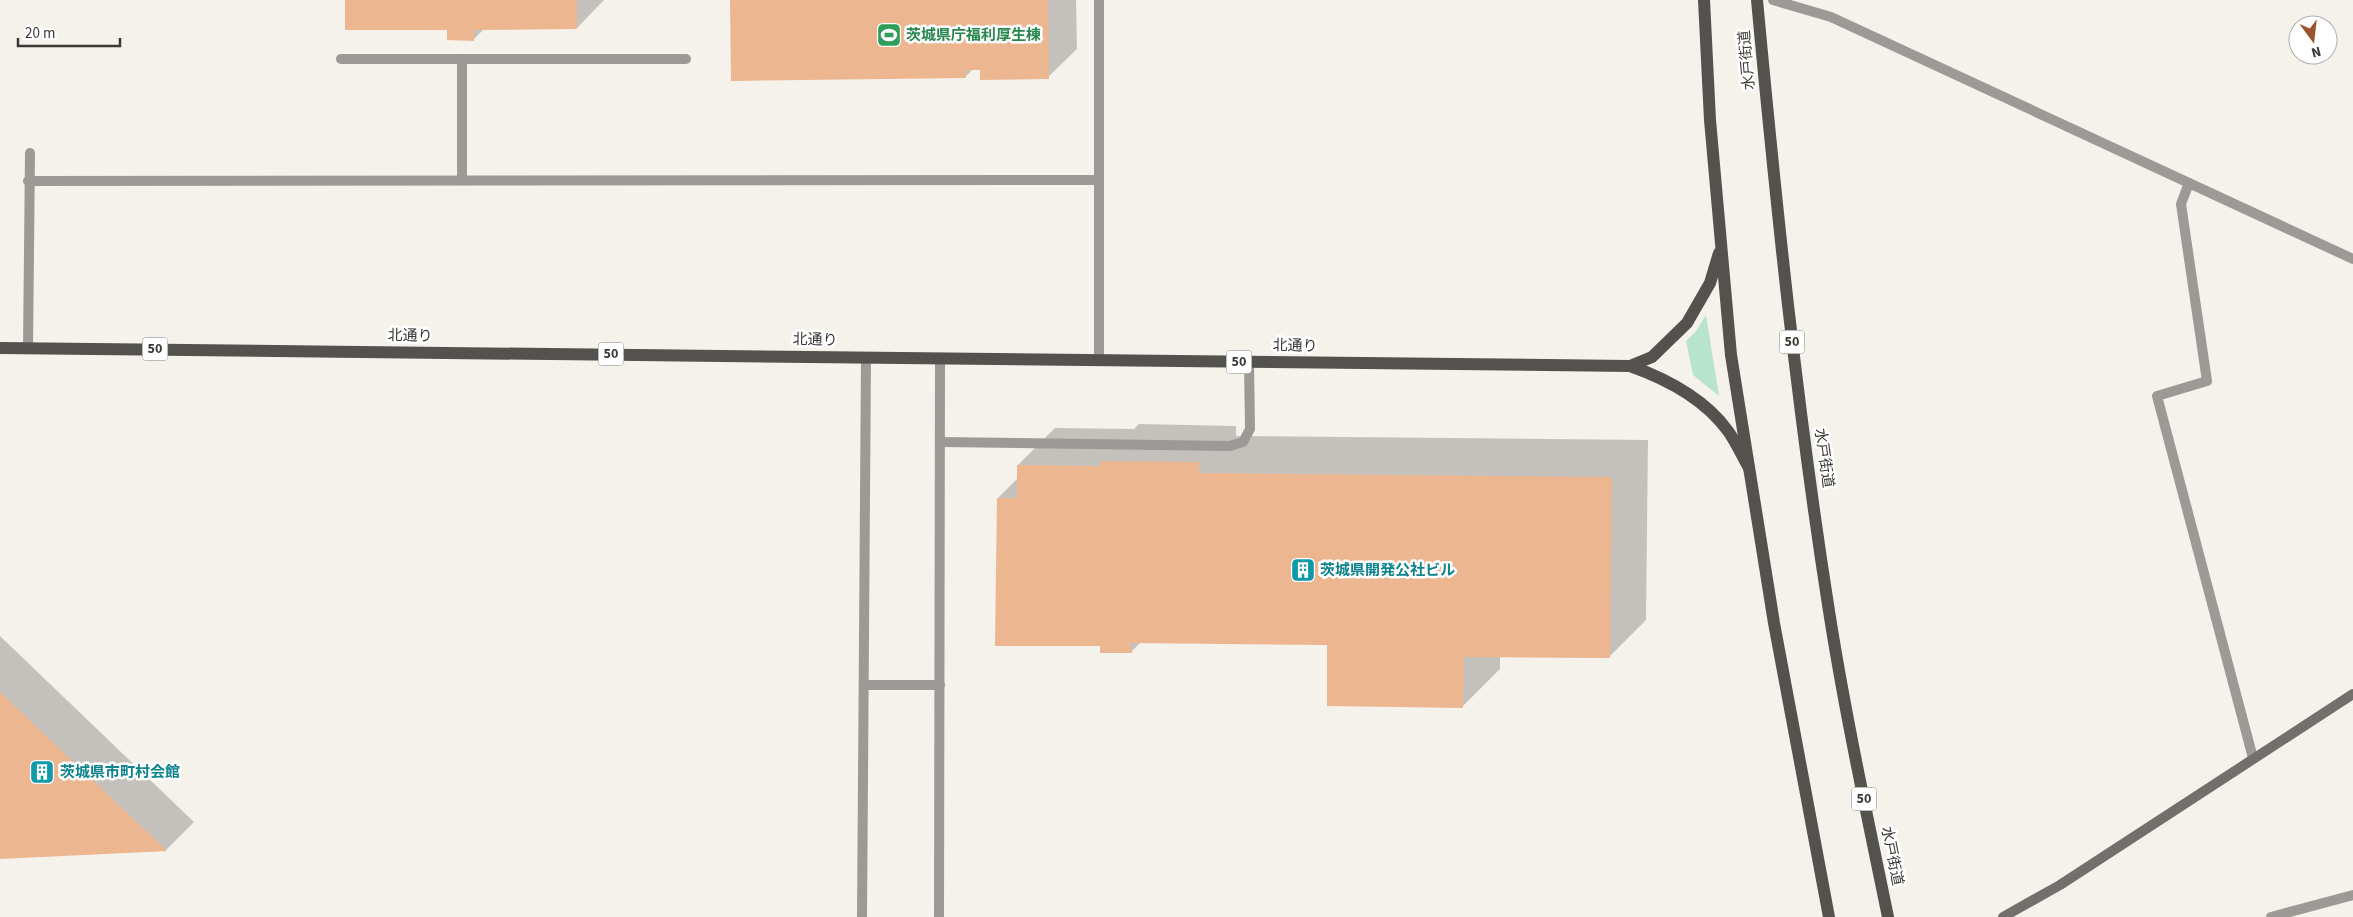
<svg xmlns="http://www.w3.org/2000/svg" width="2353" height="917" viewBox="0 0 2353 917" font-family="'Source Sans 3','Noto Sans JP',sans-serif">
<style>
.green{fill:#b8e3cd}
.shadow{fill:#0003}
.building{fill:#ecb691}
.lines{fill:none;stroke-linecap:round;stroke-linejoin:round}
.lane{stroke:#9b9a97;stroke-width:10}
.secondary{stroke:#71706c;stroke-width:10}
.primary{stroke:#54524e;stroke-width:12}
.labels{text-anchor:middle;dominant-baseline:central;stroke-width:5;stroke-linejoin:round;paint-order:stroke}
.shield{fill:#fff;stroke:#757473;stroke-width:1}
.shield-label{font-size:14px;font-weight:bold;fill:#3a3937}
.leisure-label{font-size:15px;font-weight:bold;fill:#27864d;stroke:#fff;text-anchor:start}
.street-label{font-size:15px;fill:#3a3937;stroke:#fff}
.culture-label{font-size:15px;font-weight:bold;fill:#0d838f;stroke:#fff;text-anchor:start}
</style>
<rect width="100%" height="100%" fill="#f5f2ec"/>
<path class="green" d="M1706,315L1719,396L1693,375L1686,341L1696,331Z"/>
<g class="shadow">
<path d="M347,0H604L577,28H485L473,40L448,28Z"/>
<path d="M732,0H1076L1077,49L1048,77L981,69H973L966,76Z"/>
<path d="M1139,424L1236,426V436L1648,440L1646,620L1609,657L1500,656V669L1463,706L1329,644L1141,642L1131,652L1101,645L998,498L1018,478V465L1055,428L1134,429Z"/>
<path d="M0,636L194,822L166,850L0,858Z"/>
</g>
<g class="building">
<path d="M345,0H577V29L474,30V41L447,40V30H345Z"/>
<path d="M730,0H1048L1049,79L980,80V70H966V78L731,81Z"/>
<path d="M1100,461L1199,462V473L1612,477L1610,658L1464,657L1463,708L1327,706V645L1131,643L1132,653H1100V646H995L997,498H1017V465L1100,466Z"/>
<path d="M0,692L167,851L0,859Z"/>
</g>
<g class="lines">
<g class="lane">
<path d="M1773,0L1831,17L2353,259"/>
<path d="M341,59H686"/>
<path d="M462,60V180"/>
<path d="M28,181L1099,180"/>
<path d="M2189,183L2181,204L2207,381L2157,396L2253,758"/>
<path d="M28,348L30,153"/>
<path d="M1099,360V0"/>
<path d="M940,442L1230,446L1243,442L1250,429L1249,362"/>
<path d="M864,685H940"/>
<path d="M862,917L866,357"/>
<path d="M939,917L940,358"/>
<path d="M2271,917L2353,895"/>
</g>
<path class="secondary" d="M2003,917L2060,885L2353,694"/>
<g class="primary">
<path d="M1704,0L1710,120L1731,355L1774,623L1829,917"/>
<path d="M1757,0C1776,204 1797,408 1829,611C1845,713 1867,815 1888,917"/>
<path d="M0,348L1630,366C1667,379 1704,398 1728,431C1736,442 1742,456 1749,468"/>
<path d="M1630,366L1652,357L1687,323L1710,283L1719,253"/>
</g>
</g>
<defs>
<symbol id="stadium-square" viewBox="-11 -11 22 22"><rect x="-9" y="-9" width="18" height="18" rx="4" fill="#2e9e5b" stroke="#fff"/><path d="M0-5a6.5 5 0 1 0 0 10a6.5 5 0 1 0 0-10ZM-3.5-1.8h7v3.6h-7Z" fill="#fff"/></symbol>
<symbol id="building-square" viewBox="-11 -11 22 22"><rect x="-9" y="-9" width="18" height="18" rx="4" fill="#0f9aa8" stroke="#fff"/><path d="M-4-6H4V6H1V3H-1V6H-4ZM-2.5-4.3h1.7v1.8h-1.7ZM.8-4.3h1.7v1.8H.8ZM-2.5-1h1.7V.8h-1.7ZM.8-1h1.7V.8H.8Z" fill="#fff"/></symbol>
</defs>
<g fill-rule="evenodd">
<use href="#stadium-square" x="875" y="21" width="28" height="28"/>
<use href="#building-square" x="1289" y="556" width="28" height="28"/>
<use href="#building-square" x="28" y="758" width="28" height="28"/>
</g>
<g class="labels">
<g class="shield">
<rect x="1779.5" y="330.5" width="25" height="23" rx="4"/>
<rect x="142.5" y="337.5" width="25" height="23" rx="4"/>
<rect x="598.5" y="342.5" width="25" height="23" rx="4"/>
<rect x="1226.5" y="350.5" width="25" height="23" rx="4"/>
<rect x="1851.5" y="787.5" width="25" height="23" rx="4"/>
</g>
<g class="shield-label">
<text x="1792" y="342">50</text>
<text x="155" y="349">50</text>
<text x="611" y="354">50</text>
<text x="1239" y="362">50</text>
<text x="1864" y="799">50</text>
</g>
<g class="leisure-label">
<text x="906" y="35">茨城県庁福利厚生棟</text>
</g>
<g class="street-label">
<text transform="translate(1747 60) rotate(-95)">水戸街道</text>
<text transform="translate(410 336) rotate(1)">北通り</text>
<text transform="translate(815 340) rotate(1)">北通り</text>
<text transform="translate(1295 346) rotate(1)">北通り</text>
<text transform="translate(1824 458) rotate(82)">水戸街道</text>
<text transform="translate(1892 856) rotate(79)">水戸街道</text>
</g>
<g class="culture-label">
<text x="1320" y="570">茨城県開発公社ビル</text>
<text x="60" y="772">茨城県市町村会館</text>
</g>
</g>
<g transform="translate(2313 40) rotate(165)"><circle r="24" fill="#ffffff" stroke="#b0b0af"/>
<path d="M0-4L9 19L0 12L-9 19Z" fill="#9a532b"/>
<text y="-8" font-size="14" font-weight="bold" text-anchor="middle" fill="#3a3937">N</text>
</g>
<path d="M18 38v8h102v-8" fill="none" stroke="#3a3937" stroke-width="2.5"/>
<text x="25" y="38" font-size="15" fill="#3a3937" stroke="#ffffff" stroke-width="4" paint-order="stroke">20 m</text>
</svg>
